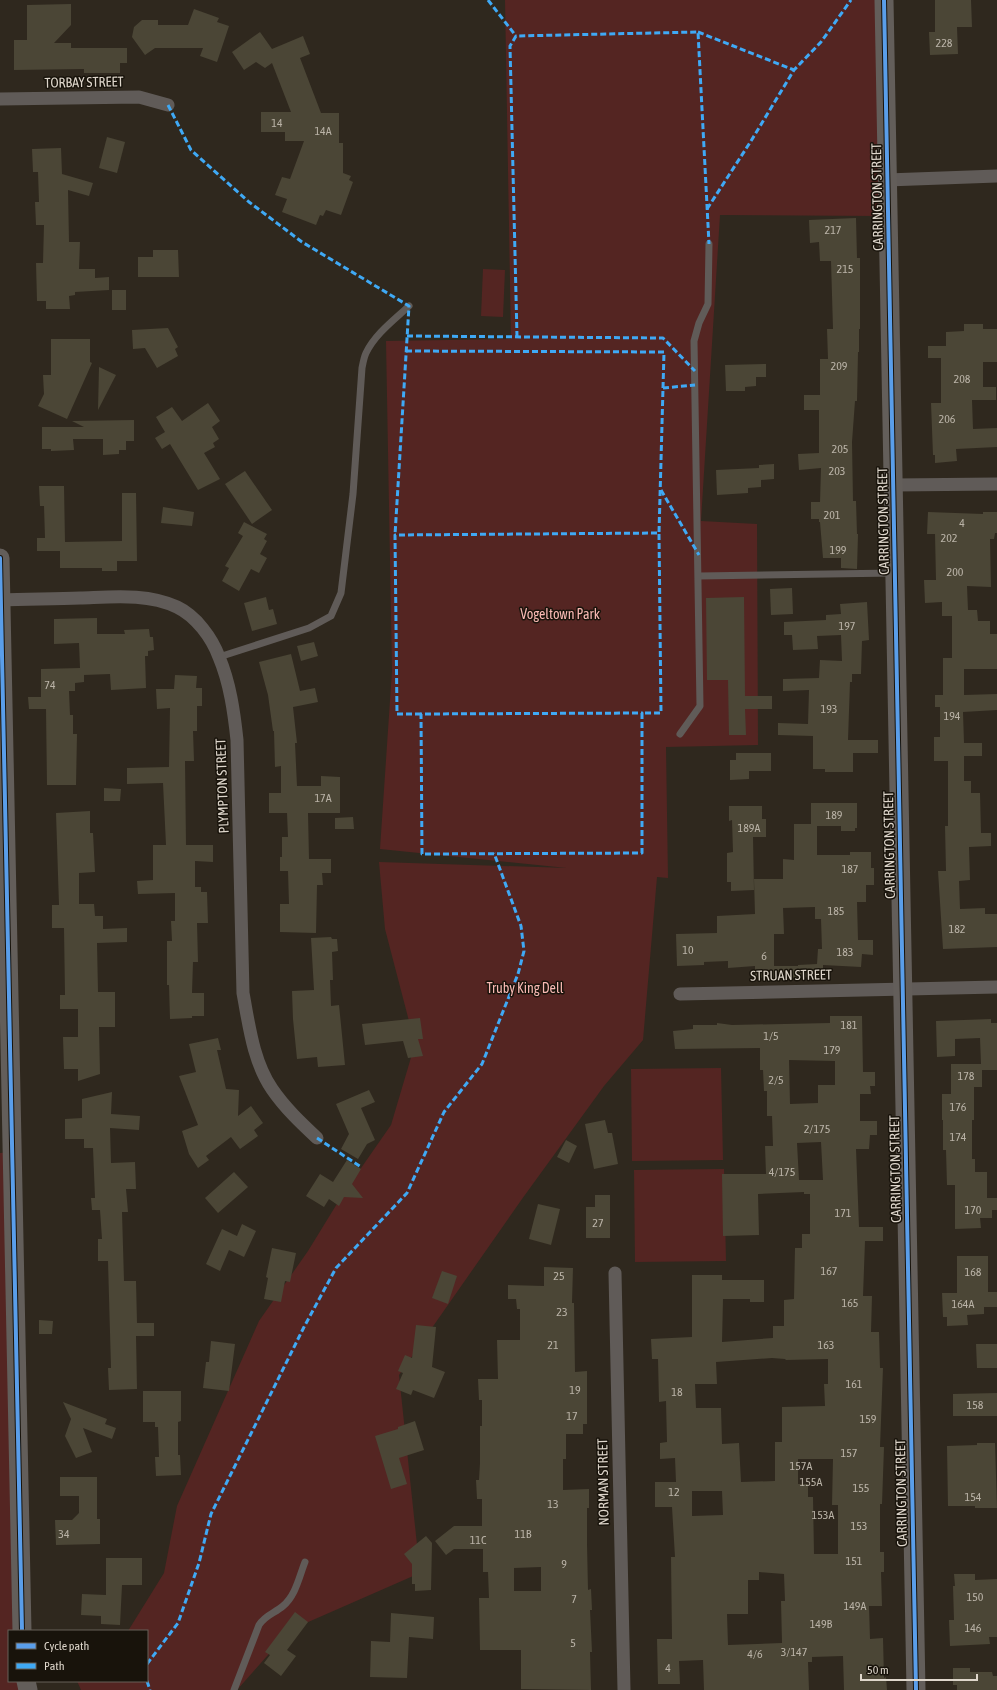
<svg xmlns="http://www.w3.org/2000/svg" width="997" height="1690" viewBox="0 0 997 1690" font-family="'Asap Condensed',sans-serif">
<style>
.green{fill:#542522}
.building{fill:#4b4636;fill-rule:evenodd}
.lines{fill:none;stroke-linecap:round;stroke-linejoin:round}
.lane{stroke:#605b58;stroke-width:7}
.street{stroke:#605b58;stroke-width:13}
.secondary{stroke:#635e5a;stroke-width:19}
.quiet{stroke:#3fa9f5;stroke-width:3;stroke-dasharray:6 3;stroke-linecap:butt}
.cycleway-casing{stroke:#18130b;stroke-width:6}
.cycleway{stroke:#5a9eea;stroke-width:4}
.labels{text-anchor:middle;dominant-baseline:central;stroke-width:3;stroke-linejoin:round;paint-order:stroke}
.number-label{font-size:12px;fill:#b9b2a6}
.street-label{font-size:14px;fill:#ded6cb;stroke:#18130b}
.park-label{font-size:14px;fill:#f8b9b3;stroke:#18130b}
</style>
<rect width="100%" height="100%" fill="#2f281e"/>
<g class="green">
<path d="M505,0H877L880,216L720,215L701,521L757,524L758,745L666,747L668,878L657,877L643,1040L604,1086L522,1199L399,1375L420,1573L290,1630L237,1690H81L77,1681H147V1631H128L164,1573L177,1506L259,1321L308,1251L343,1194L391,1125L415,1044L385,929L379,862L567,868L380,849L392,671L386,341L511,339Z"/>
<path d="M483,269L505,270L503,317L481,316Z"/>
<path d="M721,1068L723,1160L632,1161L631,1069Z"/>
<path d="M14,1152L20,1631H9V1681H22V1690H0V1153Z"/>
<path d="M724,1169L726,1261L635,1262L634,1170Z"/>
</g>
<g class="building">
<path d="M935,0H971L972,27H957L958,54L930,55L929,32H935Z"/>
<path d="M71,4V25L54,43H71V48H127V63H120V73H84V69L14,70V40H27V5Z"/>
<path d="M194,9L219,18L217,22L229,26L217,62L200,56L203,48H155L145,55L132,37L134,27L142,20H158V25H188Z"/>
<path d="M260,32L272,49L303,36L310,54L300,58L321,113H339V143H343V173L351,176L349,180L353,182L341,215L326,210L323,216L320,215L316,225L282,212L287,199L275,195L282,177L290,179L304,141H285V132H261V112H291L272,63L265,68L256,62L244,70L232,52Z"/>
<path d="M107,137L125,142L117,173L99,168Z"/>
<path d="M61,148L62,174L93,183L89,196L68,190L69,242H80L79,269H95V278L109,277V290L75,292V295L69,296L70,309H46V301H37L36,263H43L44,225H36L35,202H39L38,172H33L32,149Z"/>
<path d="M856,218L857,258H860V329H859V352H858L857,401H855L852,442L853,501H856L857,534H858L857,569L841,568V558H823L820,522H819V519H811V502H820L821,468L799,470L798,454L819,453V410H804V395H820V359H828L827,329H833L831,261H820L819,242L810,243L809,220Z"/>
<path d="M153,250H178L179,277H138V257H153Z"/>
<rect x="112" y="290" width="14" height="20"/>
<path d="M964,324H983V329H997V362H983V387H996V400H972L973,429L997,428V447L956,449L957,461L935,463V455H933L931,403H941V358H928V346H946V332L964,331Z"/>
<path d="M168,328L178,347L175,349L178,356L157,368L145,348L133,349L132,330Z"/>
<path d="M51,339H90V362L92,363L67,419L38,406L44,394L43,375H51Z"/>
<path d="M766,364V377H756V386L745,387V391H726L725,365Z"/>
<path d="M99,367L116,375L98,410Z"/>
<path d="M208,403L220,421L212,427L219,439L213,443L215,447L204,453L220,479L198,490L170,444L162,449L155,438L165,432L156,417L172,407L182,421Z"/>
<path d="M134,420V441H126V450H119V454L103,455V439H73L74,450L51,451V449H42V427H84L72,421Z"/>
<path d="M774,464V479L761,480V487L748,488V493L717,495L716,470L759,468V465Z"/>
<path d="M245,471L272,510L252,524L225,484Z"/>
<path d="M39,486H64L65,542L122,541V493H136L137,561H117V571H102V568H60V551H37V538H45L44,506H40Z"/>
<path d="M163,507L194,512L192,526L161,523Z"/>
<path d="M928,512L983,514V512H997V533H995L994,539H990L991,587L967,586L968,610H977L978,621H990V634H997V669H964V695L997,694V710L963,712L964,743H982V756H964V781H971V793H980L981,833H991V846L969,847L970,880L959,881L960,909L985,908V914H997V947L943,949L938,871H946L945,826H948V761H934V737H940V707H935V695H943V658H952V616H942V602L925,603L924,580H936L935,534H927Z"/>
<path d="M244,522L267,534L264,539L267,541L260,554L267,558L259,573L251,569L239,591L222,581L229,568L225,566L243,536L238,533Z"/>
<path d="M792,588L793,614L771,615L770,589Z"/>
<path d="M266,597L269,610L273,609L277,624L252,631L244,603Z"/>
<path d="M744,597L745,696H772V709H745L746,735H729L728,680H707L706,598Z"/>
<path d="M867,602L869,640L862,641L861,674H852V682H850L848,740H878V753H853V772H825V769H813V736L778,735V723L808,724L809,690L783,691V679L819,678L820,660L842,661L841,635L817,636L818,649L793,650L792,635H784V622L826,620V615L841,614L840,604Z"/>
<path d="M97,618V634H125L124,630L149,629L150,637H153L154,650L148,651V656H145L146,688L111,690L110,674L84,675V682L75,683V691H69L70,715H73V734H77L76,785H47L46,709H29L28,697H41V669L80,668L79,643L54,644V619Z"/>
<path d="M314,642L318,656L301,661L297,646Z"/>
<path d="M291,654L300,691L315,688L318,702L293,707L297,743H295L297,786H321V776L340,777V813H308L309,859H331V873H322L323,885H317L316,933L280,932V904H289L288,871H280V857H282V837H288L287,813H269V793H281V766L275,767L274,731H273L268,695L259,662Z"/>
<path d="M175,675L197,676L196,688H202V706H197V731H193L194,761H185L186,845H213V862L195,861V887H201V892H207L208,923H197L198,962H193L192,993H204V1016H192V1018L170,1019L169,985H167V941H172L171,921H175V893L138,894L137,881L153,880V845H166L163,783L127,784V768L169,767L170,708L157,709L156,689H174Z"/>
<path d="M736,753H771V771H749V779L730,780V760H736Z"/>
<path d="M104,788L121,789L120,801H104Z"/>
<path d="M811,803H857V828H855V831H841V826H817V855H850V852H871V868H874V885H866V902H857L858,940H873V955L862,954L861,967L823,965V977L755,978V966L728,968V961L704,962V965L677,966L676,934L717,933V916L755,914L754,879H783V859L794,860V824H811ZM815,907V919H821L822,949H818L817,964L798,965V966H774V934H784L783,908Z"/>
<path d="M729,806H762V819H766V837H753L754,890L731,891V882H727V853L733,852L732,820L729,821Z"/>
<path d="M90,811V833H93L95,872L79,873V904H94L95,916H103V929L127,928V942L97,943L98,992H115V1027H99L100,1074L78,1081V1069H64L63,1037H78V1009H60V995H65L64,928H52V905H59L56,813Z"/>
<path d="M353,817L354,829H335V818Z"/>
<path d="M331,937L332,939H337L338,951L332,952L333,980H330L331,1006L339,1005L345,1065L318,1067L317,1057L297,1059L293,1019L292,991L314,990L311,938Z"/>
<path d="M830,1016H862L863,1072H875V1086H870L871,1094H860V1121H877V1135H870L869,1149H856L859,1227H883V1241H865L863,1296H872L871,1332H879L880,1368H883L880,1447H884L882,1504H880V1552H884V1572H881L882,1606H869L870,1639L883,1638L884,1678L886,1677L887,1690H844L843,1656L812,1657V1662H808L809,1690H704L703,1660L679,1661L680,1684H658L657,1639H672L671,1557H675L672,1507H655V1482H676L675,1458L660,1459V1443L667,1442L666,1401L659,1402L658,1359H652L651,1339L692,1337V1275H722V1280H764V1302H750V1299H723L722,1342L773,1338V1326H784V1300L794,1299L795,1248H802V1234H810V1194H804V1192L758,1194L759,1235L723,1236L722,1174H766L765,1146H773L772,1116H767V1091H764L763,1070H760V1048L675,1049L673,1031L693,1029V1025H717V1023L732,1025L830,1023ZM789,1060L835,1061V1085H818V1103L790,1104ZM821,1142L823,1180H799L797,1143ZM772,1358L785,1359L786,1360L828,1359V1384H824L825,1406L782,1407V1442H775V1481L741,1482L739,1443L722,1444L721,1408H696L695,1384H717L716,1362ZM798,1459H833L832,1505H838V1554H814L813,1497H808V1484H798ZM692,1491H722L723,1515L692,1516ZM759,1572L784,1574L785,1601H781L782,1643L728,1645L727,1614H748V1580H759Z"/>
<path d="M420,1018L423,1039H418L423,1056L408,1058L403,1041L365,1045L362,1024Z"/>
<path d="M991,1019V1023H997V1070H982V1087H974V1120H972V1159H975V1172H987V1198H997V1210H992V1218H980L981,1228L955,1229V1185H947L946,1150H943V1120H942V1094H951V1064H981L980,1038L955,1039V1056L937,1057L936,1021Z"/>
<path d="M218,1038L221,1050H217L226,1089L239,1090L238,1116L251,1106L263,1123L254,1130L258,1136L240,1149L231,1137L206,1156L209,1160L198,1168L189,1154L182,1131L198,1125L179,1076L196,1072L189,1044Z"/>
<path d="M369,1090L375,1102L361,1108L375,1140L367,1144L358,1159L341,1149L349,1134L336,1104Z"/>
<path d="M112,1092L111,1114L140,1116L139,1130L110,1128L111,1163L135,1162L136,1189H126L128,1212H122L124,1281H136L137,1323H154V1336H136L137,1389L109,1390L108,1368H111L108,1261H98V1239H102L100,1210H92L91,1198H95L93,1148H84V1139H65V1119L82,1118V1099Z"/>
<path d="M605,1120L608,1133H612L618,1164L594,1169L585,1124Z"/>
<path d="M566,1140L577,1146L569,1163L557,1157Z"/>
<path d="M347,1160L361,1169L352,1184L363,1198L344,1197L339,1206L329,1199L324,1207L306,1196L320,1174L333,1182Z"/>
<path d="M234,1172L248,1187L218,1213L205,1198Z"/>
<path d="M595,1195H610V1238H586V1207H595Z"/>
<path d="M538,1204L560,1209L551,1245L529,1239Z"/>
<path d="M242,1224L256,1231L244,1257L229,1250L220,1271L206,1264L222,1229L237,1236Z"/>
<path d="M272,1248L296,1253L290,1282L285,1281L281,1302L264,1299L268,1278L266,1277Z"/>
<path d="M957,1256H988V1292H997V1307H984V1314L967,1315L968,1325L947,1326V1317H943L942,1293H957Z"/>
<path d="M544,1267L573,1268L572,1303H574L575,1372L587,1371V1424H583V1434H566V1459H563V1490L589,1489V1508H587V1544L588,1590L591,1589L592,1610H590L592,1652H590L591,1690L521,1689V1650H480L479,1598H489L488,1572H483V1549H454L446,1555L435,1541L454,1526H482V1499H477L476,1480H479L480,1463V1426H482V1400H479L478,1379H498L497,1340H520V1309H517L516,1299H508V1285L544,1286ZM541,1567V1591H514V1568Z"/>
<path d="M442,1271L457,1276L448,1304L432,1298Z"/>
<path d="M39,1320L53,1321L52,1334H39Z"/>
<path d="M416,1325L436,1327L432,1367L445,1372L434,1398L413,1390L411,1395L396,1389L403,1373L398,1371L405,1355L412,1358Z"/>
<path d="M211,1341L235,1344L229,1391L203,1388L206,1362H209Z"/>
<path d="M976,1344H997V1368H977Z"/>
<path d="M143,1391H181V1421L178,1422V1455H180L181,1475L156,1476L155,1457H159L158,1427H155V1422H143Z"/>
<path d="M997,1393V1416H953V1394Z"/>
<path d="M63,1402L107,1419L105,1424L116,1428L112,1439L83,1428L92,1452L76,1458L65,1436L71,1419Z"/>
<path d="M415,1421L424,1450L399,1458L407,1484L391,1489L375,1436L398,1429V1427Z"/>
<path d="M977,1443H995L997,1508H975V1506H948L947,1446L977,1445Z"/>
<path d="M60,1477H97V1519H100V1544L56,1545L55,1520H72L79,1513V1496H60Z"/>
<path d="M426,1536L432,1543L431,1590L415,1591V1584H412V1564L404,1554Z"/>
<path d="M106,1558H142V1585H122L120,1625L101,1624V1616L81,1615L82,1594L106,1595Z"/>
<path d="M954,1574H975V1580L997,1579V1637H989L990,1644L950,1646L949,1620H954L953,1586H955Z"/>
<path d="M295,1612L308,1622L287,1650L296,1656L281,1676L264,1663L270,1655L265,1652Z"/>
<path d="M391,1613L434,1617L433,1639L409,1637L407,1678L370,1677L371,1641L390,1642Z"/>
<path d="M953,1668H970V1672H992L993,1676H997V1690H957V1685H953Z"/>
</g>
<g class="lines">
<g class="lane">
<path d="M699,576L895,573"/>
<path d="M219,657L309,628L331,616L341,593L353,494L362,368C363,363 364,357 366,353C375,334 394,320 409,306"/>
<path d="M680,734L700,706L694,341L699,323L708,304L709,244"/>
<path d="M234,1690L259,1625C265,1615 275,1613 283,1606C296,1595 299,1577 305,1562"/>
</g>
<g class="street">
<path d="M0,99L139,97L168,105"/>
<path d="M887,180L997,176"/>
<path d="M894,485L997,484"/>
<path d="M1,600C27,599 54,599 80,598C112,597 147,593 177,607C196,616 212,638 219,657C230,683 234,712 237,740L243,993C249,1025 253,1061 272,1089C285,1108 301,1123 317,1138"/>
<path d="M680,994L997,987"/>
<path d="M615,1273L624,1690"/>
</g>
<g class="secondary">
<path d="M884,0L916,1690"/>
<path d="M0,558L22,1631"/>
<path d="M26,1681L28,1690"/>
</g>
<g class="quiet">
<path d="M488,0L516,36"/>
<path d="M698,32L794,70"/>
<path d="M168,105L191,150L249,202L302,242L409,306L395,535"/>
<path d="M707,209L751,141L794,70L821,42L851,0"/>
<path d="M407,336L663,338L695,371"/>
<path d="M517,337L510,46L516,36L698,32L709,244"/>
<path d="M406,351L664,352L659,533"/>
<path d="M663,388L695,385"/>
<path d="M661,490L699,555"/>
<path d="M642,713V853L422,854L421,714Z"/>
<path d="M421,714H397L395,535L659,533L661,713H642"/>
<path d="M317,1138L361,1167"/>
<path d="M147,1664L178,1623L199,1563L211,1514L304,1327L336,1268L407,1193L444,1112L482,1064L518,974L524,951L521,926L494,853"/>
<path d="M147,1681L150,1690"/>
</g>
<defs>
<g id="cycleway">
<path d="M884,0L916,1690"/>
<path d="M0,558L22,1631"/>
</g>
</defs>
<use href="#cycleway" class="cycleway-casing"/>
<use href="#cycleway" class="cycleway"/>
</g>
<g class="labels">
<g class="number-label">
<text x="944" y="43">228</text>
<text x="277" y="123">14</text>
<text x="323" y="131">14A</text>
<text x="833" y="230">217</text>
<text x="845" y="269">215</text>
<text x="839" y="366">209</text>
<text x="962" y="379">208</text>
<text x="947" y="419">206</text>
<text x="840" y="449">205</text>
<text x="837" y="471">203</text>
<text x="832" y="515">201</text>
<text x="962" y="523">4</text>
<text x="949" y="538">202</text>
<text x="838" y="550">199</text>
<text x="955" y="572">200</text>
<text x="847" y="626">197</text>
<text x="50" y="685">74</text>
<text x="829" y="709">193</text>
<text x="952" y="716">194</text>
<text x="323" y="798">17A</text>
<text x="834" y="815">189</text>
<text x="749" y="828">189A</text>
<text x="850" y="869">187</text>
<text x="836" y="911">185</text>
<text x="957" y="929">182</text>
<text x="688" y="950">10</text>
<text x="845" y="952">183</text>
<text x="764" y="956">6</text>
<text x="849" y="1025">181</text>
<text x="771" y="1036">1/5</text>
<text x="832" y="1050">179</text>
<text x="966" y="1076">178</text>
<text x="776" y="1080">2/5</text>
<text x="958" y="1107">176</text>
<text x="817" y="1129">2/175</text>
<text x="958" y="1137">174</text>
<text x="782" y="1172">4/175</text>
<text x="973" y="1210">170</text>
<text x="843" y="1213">171</text>
<text x="598" y="1223">27</text>
<text x="829" y="1271">167</text>
<text x="973" y="1272">168</text>
<text x="559" y="1276">25</text>
<text x="850" y="1303">165</text>
<text x="963" y="1304">164A</text>
<text x="562" y="1312">23</text>
<text x="553" y="1345">21</text>
<text x="826" y="1345">163</text>
<text x="854" y="1384">161</text>
<text x="575" y="1390">19</text>
<text x="677" y="1392">18</text>
<text x="975" y="1405">158</text>
<text x="572" y="1416">17</text>
<text x="868" y="1419">159</text>
<text x="849" y="1453">157</text>
<text x="801" y="1466">157A</text>
<text x="811" y="1482">155A</text>
<text x="861" y="1488">155</text>
<text x="674" y="1492">12</text>
<text x="973" y="1497">154</text>
<text x="553" y="1504">13</text>
<text x="823" y="1515">153A</text>
<text x="859" y="1526">153</text>
<text x="64" y="1534">34</text>
<text x="523" y="1534">11B</text>
<text x="478" y="1540">11C</text>
<text x="854" y="1561">151</text>
<text x="564" y="1564">9</text>
<text x="975" y="1597">150</text>
<text x="574" y="1599">7</text>
<text x="855" y="1606">149A</text>
<text x="821" y="1624">149B</text>
<text x="973" y="1628">146</text>
<text x="573" y="1643">5</text>
<text x="794" y="1652">3/147</text>
<text x="755" y="1654">4/6</text>
<text x="668" y="1668">4</text>
</g>
<g class="street-label">
<text transform="translate(84 82) rotate(-1)">TORBAY STREET</text>
<text transform="translate(877 197) rotate(-91)">CARRINGTON STREET</text>
<text transform="translate(883 521) rotate(-91)">CARRINGTON STREET</text>
<text transform="translate(222 786) rotate(-92)">PLYMPTON STREET</text>
<text transform="translate(889 845) rotate(-91)">CARRINGTON STREET</text>
<text transform="translate(791 975) rotate(-1)">STRUAN STREET</text>
<text transform="translate(895 1169) rotate(-91)">CARRINGTON STREET</text>
<text transform="translate(603 1482) rotate(-91)">NORMAN STREET</text>
<text transform="translate(901 1493) rotate(-91)">CARRINGTON STREET</text>
</g>
<g class="park-label">
<text x="560" y="614">Vogeltown Park</text>
<text x="525" y="988">Truby King Dell</text>
</g>
</g>
<rect x="8" y="1630" width="140" height="52" fill="#18130b" stroke="#676158"/>
<rect x="16" y="1643" width="20" height="6" fill="#5a9eea" stroke="#676158"/>
<text x="44" y="1650" font-size="12" fill="#ded6cb">Cycle path</text>
<rect x="16" y="1663" width="20" height="6" fill="#3fa9f5" stroke="#676158"/>
<text x="44" y="1670" font-size="12" fill="#ded6cb">Path</text>
<path d="M861 1674v6h116v-6" fill="none" stroke="#ded6cb" stroke-width="2"/>
<text x="867" y="1674" font-size="12" fill="#ded6cb" stroke="#18130b" stroke-width="3" paint-order="stroke">50 m</text>
</svg>
